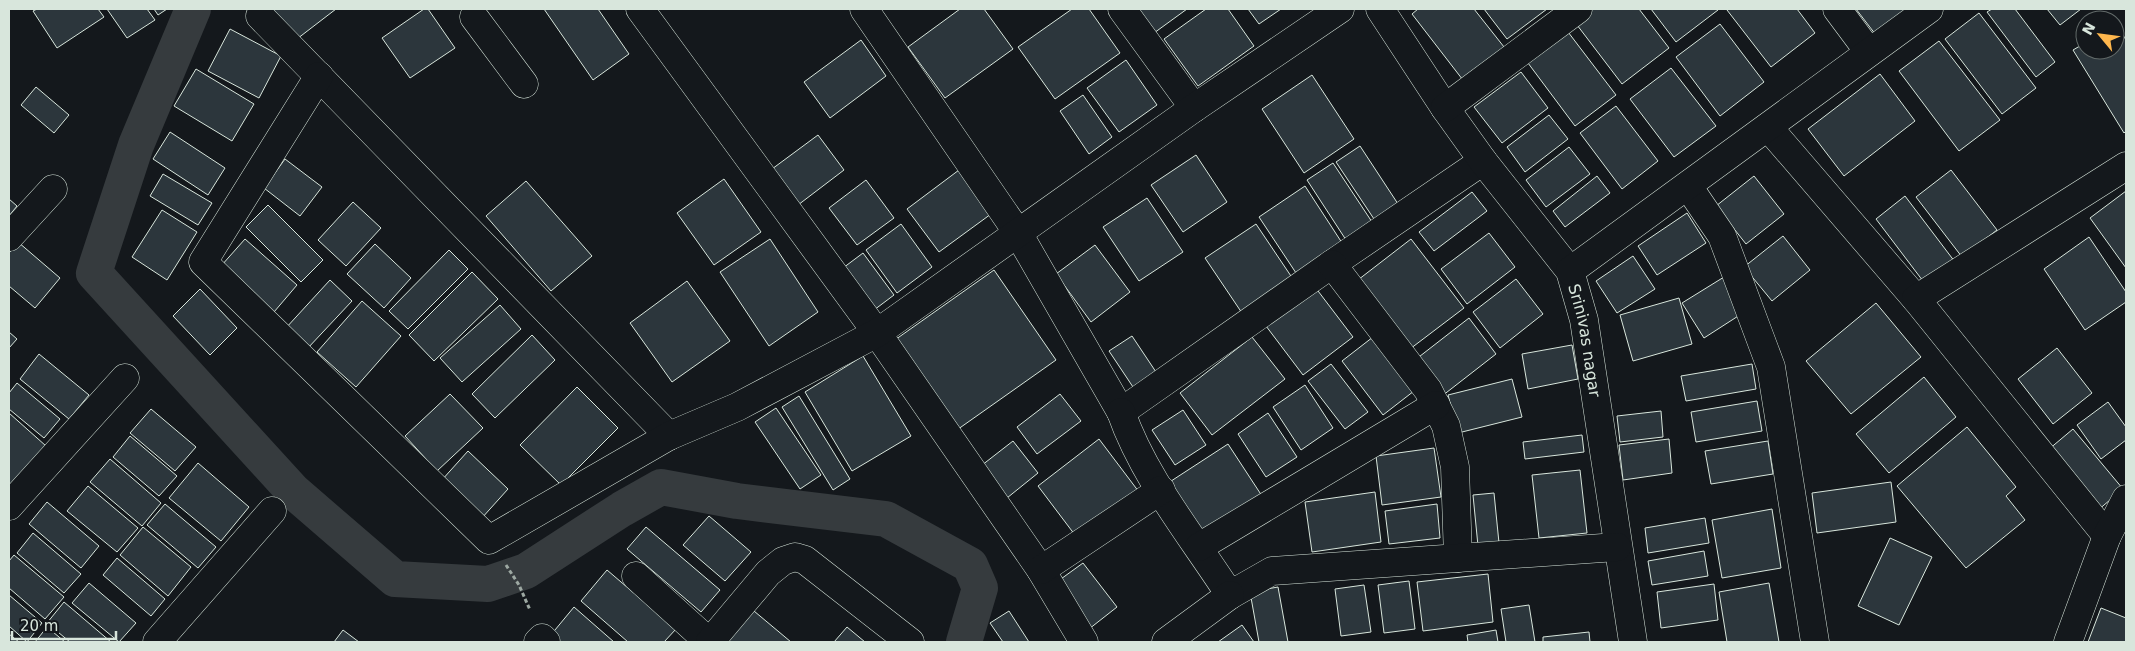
<svg xmlns="http://www.w3.org/2000/svg" width="2135" height="651" viewBox="0 0 2135 651" font-family="'DejaVu Sans',sans-serif">
<style>
.lines{fill:none;stroke-linecap:round;stroke-linejoin:round}
.canal{stroke:#363b3e;stroke-width:36}
.building{fill:#2c363c;stroke:#d8e6dc}
.minor-casing{stroke:#d8e6dc;stroke-width:29}
.path{stroke:#9da8a2;stroke-width:3;stroke-dasharray:4 2.5;stroke-linecap:butt}
.minor{stroke:#14181c;stroke-width:28}
.labels{text-anchor:middle;dominant-baseline:central;stroke-width:4;stroke-linejoin:round;paint-order:stroke}
.street-label{font-size:16px;fill:#d8e6dc;stroke:#14181c}
</style>
<rect width="100%" height="100%" fill="#14181c"/>
<g class="lines">
<path class="canal" d="M193,9L136,145L94,273L293,491L395,579L488,584L526,571L622,509L661,487L737,501L886,519L970,565L980,588L964,642"/>
</g>
<g class="building">
<path d="M37,9H98L104,17L57,48L33,11Z"/>
<path d="M107,9H147L155,20L127,38Z"/>
<path d="M154,9H167L158,15Z"/>
<path d="M267,9H336L293,42Z"/>
<path d="M424,9H428L455,48L410,78L382,38Z"/>
<path d="M544,9H598L629,54L593,80Z"/>
<path d="M960,9H984L1013,49L945,98L908,47Z"/>
<path d="M1072,9H1089L1120,53L1055,99L1018,47Z"/>
<path d="M1137,9H1187L1154,33Z"/>
<path d="M1206,9H1228L1254,46L1198,86L1164,39Z"/>
<path d="M1248,9H1281L1259,24Z"/>
<path d="M1418,9H1474L1508,52L1466,84L1412,14Z"/>
<path d="M1484,9H1547L1507,39Z"/>
<path d="M1591,9H1639L1669,48L1622,84L1574,21Z"/>
<path d="M1651,9H1717L1718,10L1676,42Z"/>
<path d="M1729,9H1797L1815,33L1771,67L1727,10Z"/>
<path d="M1856,9H1919L1879,39Z"/>
<path d="M1992,9H2015L2055,62L2036,77L1987,12Z"/>
<path d="M2047,9H2081L2060,25Z"/>
<path d="M1979,13L2036,88L2002,114L1945,39Z"/>
<path d="M2116,23L2126,40V131L2124,133L2073,50L2085,43V50H2115Z"/>
<path d="M1720,24L1764,82L1720,116L1676,57Z"/>
<path d="M1565,28L1616,95L1575,126L1525,59Z"/>
<path d="M230,29L281,56L259,98L208,71Z"/>
<path d="M861,40L886,76L830,118L804,82Z"/>
<path d="M1939,41L2000,120L1959,151L1899,71Z"/>
<path d="M1126,60L1157,105L1119,132L1087,88Z"/>
<path d="M1671,68L1716,126L1674,157L1630,99Z"/>
<path d="M196,69L254,104L232,141L174,106Z"/>
<path d="M1521,72L1548,108L1502,143L1474,107Z"/>
<path d="M1880,74L1915,121L1844,176L1808,129Z"/>
<path d="M1312,75L1354,139L1304,173L1262,109Z"/>
<path d="M36,87L69,115L54,133L21,105Z"/>
<path d="M1083,95L1112,137L1089,154L1060,111Z"/>
<path d="M1616,106L1658,161L1622,189L1580,133Z"/>
<path d="M1549,115L1568,139L1525,172L1507,147Z"/>
<path d="M170,132L225,168L208,195L153,159Z"/>
<path d="M818,135L844,170L798,205L772,169Z"/>
<path d="M1360,146L1400,207L1376,222L1336,162Z"/>
<path d="M1569,147L1590,174L1546,207L1526,180Z"/>
<path d="M1196,155L1227,202L1183,232L1151,185Z"/>
<path d="M285,159L322,187L300,216L264,188Z"/>
<path d="M1333,163L1374,225L1348,243L1307,180Z"/>
<path d="M959,170L991,214L939,252L907,209Z"/>
<path d="M1951,170L1997,230L1962,257L1916,197Z"/>
<path d="M163,174L212,203L198,225L150,196Z"/>
<path d="M1597,176L1610,193L1565,227L1553,211Z"/>
<path d="M1754,176L1784,214L1746,244L1716,206Z"/>
<path d="M724,179L761,232L714,265L677,213Z"/>
<path d="M866,180L894,218L857,245L829,208Z"/>
<path d="M526,181L592,256L551,291L486,216Z"/>
<path d="M1305,186L1346,249L1300,279L1259,217Z"/>
<path d="M2126,191V268L2090,218Z"/>
<path d="M1472,192L1487,211L1434,251L1419,232Z"/>
<path d="M1905,196L1955,262L1926,285L1876,219Z"/>
<path d="M1147,198L1183,252L1139,281L1103,227Z"/>
<path d="M9,199L17,206L9,216Z"/>
<path d="M353,202L381,228L346,266L318,240Z"/>
<path d="M268,205L323,260L301,282L246,227Z"/>
<path d="M162,210L197,232L167,280L132,257Z"/>
<path d="M1687,213L1706,243L1657,275L1638,246Z"/>
<path d="M901,224L932,267L897,293L866,250Z"/>
<path d="M1256,224L1297,285L1246,319L1205,258Z"/>
<path d="M1489,233L1515,267L1467,304L1441,269Z"/>
<path d="M1783,236L1810,270L1772,301L1744,267Z"/>
<path d="M2089,237L2126,292V302L2085,330L2044,269Z"/>
<path d="M245,239L297,285L274,312L221,266Z"/>
<path d="M770,239L818,312L769,346L720,272Z"/>
<path d="M1411,239L1464,308L1406,352L1354,283Z"/>
<path d="M18,242L60,278L35,308L9,286V253Z"/>
<path d="M375,244L411,278L384,308L347,274Z"/>
<path d="M1095,245L1130,292L1091,322L1056,274Z"/>
<path d="M449,250L468,269L408,329L389,311Z"/>
<path d="M863,253L894,295L870,313L839,271Z"/>
<path d="M1633,256L1655,289L1617,313L1596,281Z"/>
<path d="M994,270L1056,360L954,432L892,342Z"/>
<path d="M472,272L498,299L434,361L409,335Z"/>
<path d="M1724,277L1746,311L1704,338L1682,303Z"/>
<path d="M1516,279L1543,314L1500,348L1473,312Z"/>
<path d="M330,280L352,301L307,349L285,329Z"/>
<path d="M687,281L730,341L672,382L630,323Z"/>
<path d="M1315,287L1353,337L1303,375L1266,326Z"/>
<path d="M200,289L237,328L210,355L173,316Z"/>
<path d="M1679,298L1692,344L1633,361L1620,315Z"/>
<path d="M362,301L401,336L356,387L317,352Z"/>
<path d="M1876,303L1921,357L1851,414L1806,361Z"/>
<path d="M500,305L521,329L462,382L440,358Z"/>
<path d="M1469,318L1496,354L1442,396L1415,360Z"/>
<path d="M9,332L17,339L9,348Z"/>
<path d="M532,335L555,360L495,418L472,394Z"/>
<path d="M1132,336L1156,372L1133,387L1109,351Z"/>
<path d="M1252,337L1285,379L1212,435L1180,393Z"/>
<path d="M1373,337L1414,391L1383,415L1342,361Z"/>
<path d="M1572,345L1578,379L1528,389L1522,354Z"/>
<path d="M2057,348L2092,393L2053,424L2018,379Z"/>
<path d="M39,354L89,395L69,419L20,379Z"/>
<path d="M863,356L911,436L852,471L805,392Z"/>
<path d="M1331,364L1368,412L1345,429L1308,381Z"/>
<path d="M1752,364L1756,389L1686,401L1681,376Z"/>
<path d="M1924,377L1956,417L1889,473L1856,434Z"/>
<path d="M1512,379L1522,417L1458,433L1448,395Z"/>
<path d="M17,383L60,419L44,438L9,409V393Z"/>
<path d="M1305,385L1333,428L1301,450L1273,407Z"/>
<path d="M577,387L618,428L561,485L520,445Z"/>
<path d="M450,394L483,428L437,471L405,436Z"/>
<path d="M1060,394L1081,421L1037,454L1017,427Z"/>
<path d="M799,396L850,479L833,490L782,407Z"/>
<path d="M1757,401L1762,431L1696,442L1691,412Z"/>
<path d="M2108,402L2126,427V440L2101,459L2077,425Z"/>
<path d="M776,408L821,475L800,489L755,422Z"/>
<path d="M151,409L196,447L175,471L130,433Z"/>
<path d="M1183,410L1206,445L1175,465L1152,430Z"/>
<path d="M1661,411L1663,437L1620,442L1617,416Z"/>
<path d="M9,413L46,446L9,489Z"/>
<path d="M1268,413L1297,457L1266,477L1238,434Z"/>
<path d="M1967,427L2016,487L2006,496L2025,520L1966,568L1897,486Z"/>
<path d="M2073,429L2123,489L2091,516L2042,455Z"/>
<path d="M1582,435L1584,452L1525,459L1523,442Z"/>
<path d="M130,436L177,476L159,496L113,457Z"/>
<path d="M1099,439L1139,492L1078,539L1038,486Z"/>
<path d="M1669,439L1672,473L1623,480L1619,445Z"/>
<path d="M1013,441L1038,473L1002,502L977,469Z"/>
<path d="M1768,441L1773,474L1711,484L1705,451Z"/>
<path d="M1228,444L1262,496L1200,538L1165,485Z"/>
<path d="M1434,448L1441,497L1382,505L1376,456Z"/>
<path d="M468,451L508,489L481,519L441,481Z"/>
<path d="M110,459L161,503L142,526L90,482Z"/>
<path d="M198,463L249,507L221,541L169,498Z"/>
<path d="M1580,470L1587,533L1539,538L1532,475Z"/>
<path d="M1891,482L1896,522L1817,533L1812,493Z"/>
<path d="M88,486L138,528L117,552L67,511Z"/>
<path d="M1375,492L1381,542L1312,552L1305,502Z"/>
<path d="M1494,493L1499,543L1478,546L1473,495Z"/>
<path d="M47,502L99,546L81,568L29,524Z"/>
<path d="M165,504L216,547L198,568L147,525Z"/>
<path d="M1437,504L1440,538L1389,544L1385,511Z"/>
<path d="M1772,509L1781,568L1722,578L1712,520Z"/>
<path d="M709,516L751,552L725,581L683,545Z"/>
<path d="M1705,518L1709,543L1648,553L1645,528Z"/>
<path d="M143,527L191,567L168,596L120,555Z"/>
<path d="M646,527L720,590L701,612L627,549Z"/>
<path d="M33,533L81,574L64,593L17,553Z"/>
<path d="M1890,538L1932,557L1899,625L1858,606Z"/>
<path d="M1704,551L1708,576L1652,585L1648,561Z"/>
<path d="M14,555L64,597L45,619L9,588V561Z"/>
<path d="M117,558L165,599L151,616L103,575Z"/>
<path d="M1083,563L1117,607L1089,629L1054,584Z"/>
<path d="M607,570L676,629L664,642H628L581,601Z"/>
<path d="M1488,574L1493,622L1423,631L1417,582Z"/>
<path d="M1409,581L1415,629L1384,633L1378,585Z"/>
<path d="M89,583L136,623L119,642L72,603Z"/>
<path d="M1769,583L1779,642H1727L1719,592Z"/>
<path d="M1714,584L1718,620L1661,628L1657,592Z"/>
<path d="M1364,585L1371,632L1341,636L1335,589Z"/>
<path d="M1278,587L1288,642H1259L1250,592Z"/>
<path d="M9,595L42,623L27,642L9,626Z"/>
<path d="M64,602L111,642H70L47,623Z"/>
<path d="M1529,605L1535,642H1506L1501,609Z"/>
<path d="M748,606L791,642H727Z"/>
<path d="M574,607L614,642H557L550,636Z"/>
<path d="M2101,608L2126,618V642H2088Z"/>
<path d="M1009,611L1029,642H1003L990,623Z"/>
<path d="M1242,625L1254,642H1218Z"/>
<path d="M47,627L65,642H35Z"/>
<path d="M847,627L865,642H834Z"/>
<path d="M343,630L359,642H334Z"/>
<path d="M1496,630L1498,642H1468L1467,635Z"/>
<path d="M1589,632L1590,642H1543V637Z"/>
<path d="M9,634L19,642H9Z"/>
</g>
<g class="lines">
<defs>
<g id="minor">
<path d="M640,9L877,333L1041,570L1084,642"/>
<path d="M864,9L1018,233L1121,412L1332,264L1483,161"/>
<path d="M1122,9L1194,108"/>
<path id="s1" d="M1380,9L1445,108L1483,161L1570,271L1584,320L1633,642"/>
<path d="M1837,9L1869,52"/>
<path d="M260,16L669,436"/>
<path d="M474,17L524,84"/>
<path d="M319,76L203,262L489,540L669,436L737,407L877,333L1194,108L1340,9"/>
<path d="M1445,108L1578,9"/>
<path d="M1768,127L1916,299"/>
<path d="M1688,186L1722,236L1771,367L1815,642"/>
<path d="M9,237L53,189"/>
<path d="M1332,264L1428,390L1446,426L1455,467L1458,558"/>
<path d="M1570,271L1929,9"/>
<path d="M1121,412C1144,478 1192,536 1230,595L1272,571L1617,547"/>
<path d="M9,506L125,378"/>
<path d="M2107,536L1916,299L2126,166"/>
<path d="M1199,547L1436,405"/>
<path d="M1041,570L1161,490"/>
<path d="M636,576L709,642"/>
<path d="M157,642L272,511"/>
<path d="M538,642L542,638L546,642"/>
<path d="M710,642L768,573L783,561L795,557L805,560L910,642"/>
<path d="M1166,642L1230,595"/>
<path d="M2068,642L2107,536L2126,499"/>
</g>
</defs>
<use href="#minor" class="minor-casing"/>
<path class="path" d="M506,565L519,585L530,610"/>
<use href="#minor" class="minor"/>
</g>
<g class="labels">
<g class="street-label">
<text stroke="none"><textPath href="#s1" startOffset="395">Srinivas nagar</textPath></text>
</g>
</g>
<rect width="2135" height="651" fill="none" stroke="#d8e6dc" stroke-width="20"/>
<g transform="translate(2100 35) rotate(299)"><circle r="24" fill="#14181c" stroke="#626a69"/>
<path d="M0-4L9 19L0 12L-9 19Z" fill="#ffb74d"/>
<text y="-8" font-size="14" font-weight="bold" text-anchor="middle" fill="#d8e6dc">N</text>
</g>
<path d="M12 631v8h104v-8" fill="none" stroke="#d8e6dc" stroke-width="2.5"/>
<text x="20" y="631" font-size="15" fill="#d8e6dc" stroke="#14181c" stroke-width="4" paint-order="stroke">20 m</text>
</svg>
